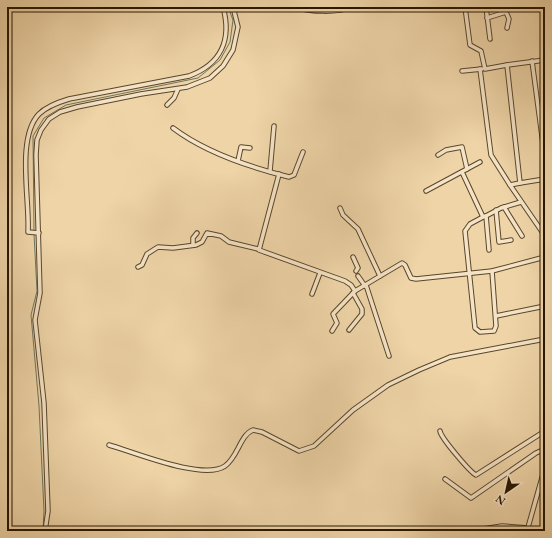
<svg xmlns="http://www.w3.org/2000/svg" width="552" height="538" viewBox="0 0 552 538" font-family="'EB Garamond',serif">
<style>
.lines{fill:none;stroke-linecap:round;stroke-linejoin:round}
.stream{stroke:#6c7763;stroke-width:1}
.minor-casing{stroke:#5a462a;stroke-width:5.5}
.minor{stroke:#f4e3c6;stroke-width:3.5}
</style>
<rect width="100%" height="100%" fill="#eed4a7"/>
<filter id="stains"><feTurbulence type="fractalNoise" baseFrequency=".005" numOctaves="4"/><feColorMatrix values="0 0 0 0 .2 0 0 0 0 .09 0 0 0 0 .02 0 0 0 .5 -.17"/></filter>
<radialGradient id="worn" r=".72"><stop offset=".6" stop-color="#630" stop-opacity="0"/><stop offset="1" stop-color="#630" stop-opacity=".3"/></radialGradient>
<g class="lines">
<g class="stream">
<path d="M34,231L33,136L44,118L66,105L198,78L220,60L230,42L233,20L228,7"/>
<path d="M34,234L37,291L31,315L39,406L44,511L43,531"/>
</g>
<defs>
<g id="minor">
<path d="M294,7C311,12 336,13 352,7"/>
<path d="M465,7L470,45L481,51L485,69L507,65L520,183L545,179"/>
<path d="M486,7L490,39"/>
<path d="M487,18L506,12L509,19L507,28"/>
<path d="M532,61L545,159"/>
<path d="M507,65L545,60"/>
<path d="M480,69L491,155L510,185"/>
<path d="M462,71L482,69"/>
<path d="M167,105L174,98L178,89"/>
<path d="M173,128C206,153 249,167 289,177L294,175L303,152"/>
<path d="M438,155L446,150L462,147L467,169"/>
<path d="M238,161L241,147L250,148"/>
<path d="M270,171L274,126"/>
<path d="M462,172L483,217L485,216"/>
<path d="M279,174L259,250L345,281L351,285L355,291L402,263L405,265L411,278L416,279L492,271L545,257"/>
<path d="M520,183L510,185L545,236"/>
<path d="M426,191L480,162"/>
<path d="M504,207L522,236"/>
<path d="M340,208L343,215L358,229L380,276"/>
<path d="M496,210L499,242L511,240"/>
<path d="M483,217L470,224L465,231L475,328L480,332L494,331L496,326L492,271"/>
<path d="M39,233L28,232C30,200 16,138 39,114C47,106 59,102 69,99L189,76C221,64 232,40 223,7"/>
<path d="M193,244V238L197,233"/>
<path d="M489,250L486,216L501,208L521,202"/>
<path d="M353,257L358,268L356,271"/>
<path d="M138,267L142,265L147,254L158,247L173,248L196,245L202,242L207,233L221,236L229,242L258,249"/>
<path d="M358,276L365,286"/>
<path d="M366,285L389,356"/>
<path d="M312,294L320,273"/>
<path d="M496,316L545,306"/>
<path d="M349,330L362,314V309L353,293"/>
<path d="M332,331L337,323L333,314L355,291"/>
<path d="M440,431C441,438 470,472 476,475L545,431"/>
<path d="M109,445C134,452 203,481 225,466C238,457 240,435 253,430L262,432L299,451L314,446L353,410L388,385L419,370L450,357L545,339"/>
<path d="M445,479L471,498L536,453L545,449"/>
<path d="M45,531L48,511L44,403L35,320L40,293L36,155L37,140L41,130L49,119L60,112L77,107L141,94L187,87L210,78L223,66L233,50L238,27L233,7"/>
<path d="M470,531L502,526L528,528"/>
<path d="M527,531L545,467"/>
</g>
</defs>
<use href="#minor" class="minor-casing"/>
<use href="#minor" class="minor"/>
</g>
<rect width="552" height="538" fill="none" stroke="#eed4a7" stroke-width="24"/>
<rect x="8" y="8" width="536" height="522" fill="none" stroke="#281601" stroke-width="2"/>
<rect x="12" y="12" width="528" height="514" fill="none" stroke="#281601"/>
<g transform="translate(506 492) rotate(214)" stroke="#f4e3c6" stroke-width="3" paint-order="stroke">
<path d="M0-3L7 15L0 10L-7 15Z" fill="#281601"/>
<text y="-6" font-size="11" font-weight="bold" text-anchor="middle" fill="#281601">N</text>
</g>
<rect width="100%" height="100%" filter="url(#stains)"/>
<rect width="100%" height="100%" fill="url(#worn)"/>
</svg>
